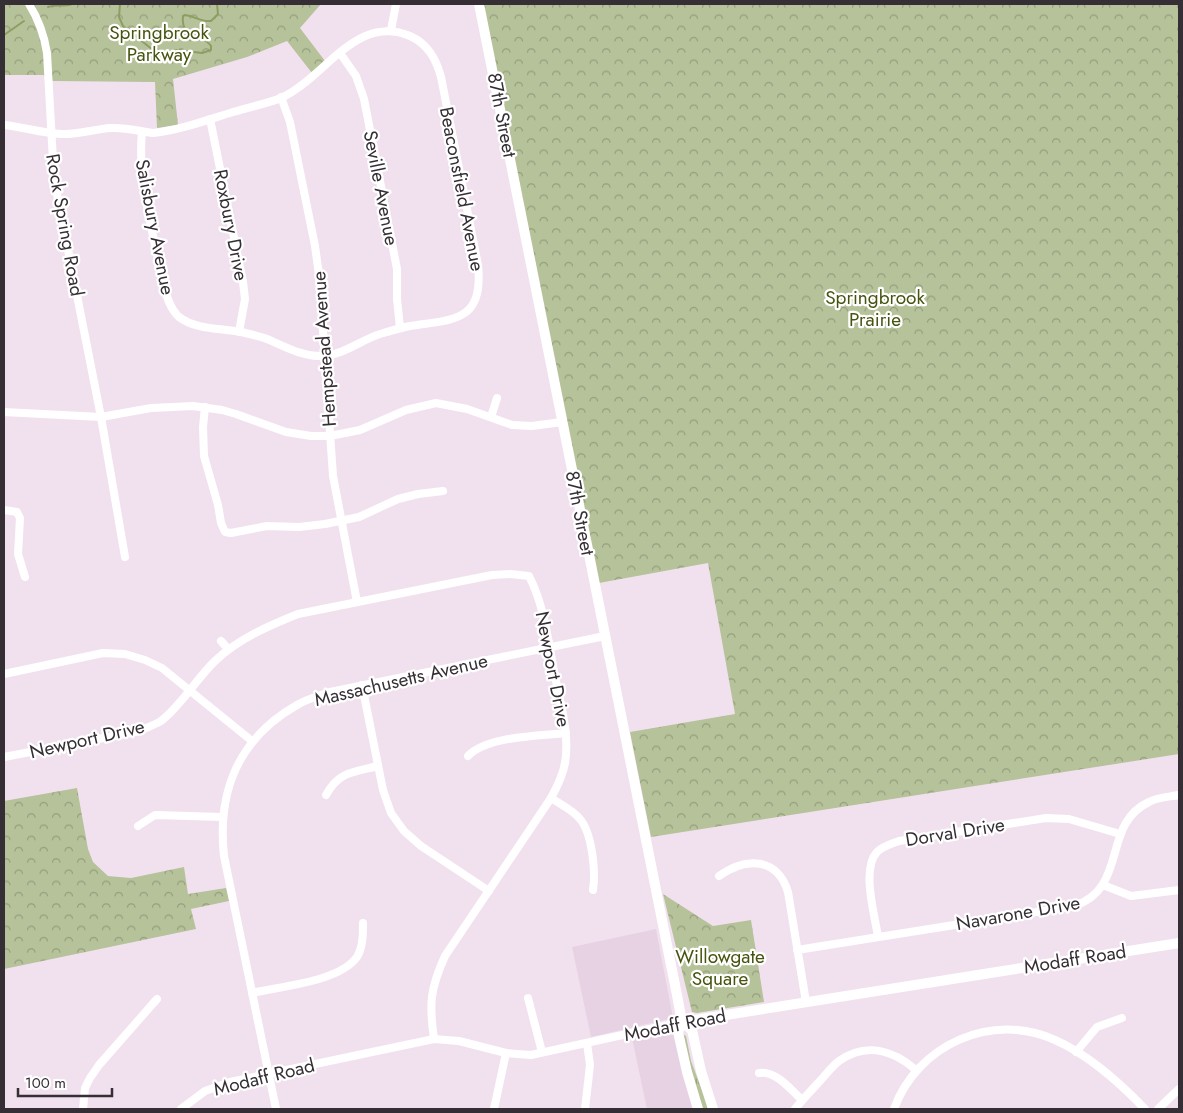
<svg xmlns="http://www.w3.org/2000/svg" width="1183" height="1113" viewBox="0 0 1183 1113" font-family="Jost,sans-serif">
<style>
.built{fill:#e7d2e4}
.grass{fill:url(#grass-tufts)}
.park{fill:url(#park-crowns)}
.lines{fill:none;stroke-linecap:round;stroke-linejoin:round}
.stream{stroke:#8d9e62;stroke-width:2}
.street{stroke:#fff;stroke-width:8}
.secondary{stroke:#fff;stroke-width:10}
.labels{text-anchor:middle;dominant-baseline:central;stroke-width:4.5;stroke-linejoin:round;paint-order:stroke}
.park-label{font-size:19px;fill:#46540f;stroke:#fff}
.street-label{font-size:19px;fill:#352f35;stroke:#fff}
</style>
<defs>
<pattern id="grass-tufts" width="24" height="20" patternUnits="userSpaceOnUse" patternTransform="scale(1.25)"><rect width="24" height="20" fill="#b6c299"/><path d="M3 7l-1-3M5 7V3M7 7l1-3M15 17l-1-3M17 17v-4M19 17l1-3" fill="none" stroke="#959e7e"/></pattern>
<pattern id="park-crowns" width="20" height="18" patternUnits="userSpaceOnUse" patternTransform="scale(1.25)"><rect width="20" height="18" fill="#b6c299"/><path d="M2 6a3 3 0 1 1 6 0M12 15a3 3 0 1 1 6 0" fill="none" stroke="#959e7e"/></pattern>
</defs>
<rect width="100%" height="100%" fill="#f1e1ef"/>
<g class="built">
<path d="M656,929L673,1018L591,1037L572,947Z"/>
<path d="M674,1029L680,1058L695,1109H647L632,1038Z"/>
</g>
<path class="grass" d="M683,1034L686,1036L691,1061L709,1109H703L692,1076Z"/>
<g class="park">
<path d="M4,4H321L300,28L325,61L312,73L287,41L247,57L173,79L178,125L157,128L155,82L53,81L43,75H4Z"/>
<path d="M483,4H1179V754L651,837L630,732L735,714L708,563L599,583Z"/>
<path d="M77,788L88,849L93,862L108,876L131,878L184,867L188,894L226,888L229,901L191,909L196,929L4,969V801Z"/>
<path d="M663,894L713,926L751,920L764,1002L697,1013L692,1012Z"/>
</g>
<g class="lines">
<g class="stream">
<path d="M120,4L119,17L123,26L153,50L162,53L178,50L202,53L211,50V46C203,33 180,39 183,16L185,15C195,16 200,22 211,21L218,14L217,4"/>
<path d="M48,7C56,4 64,7 72,4"/>
<path d="M4,35L24,21"/>
</g>
<g class="street">
<path d="M29,4C39,20 44,34 47,53L54,179L101,417L125,557"/>
<path d="M391,30L396,4"/>
<path d="M340,53L356,76L364,99L397,269V299L400,328"/>
<path d="M281,97L290,122L315,246L319,275L333,476L357,602"/>
<path d="M210,119L243,282L245,299L239,332"/>
<path d="M4,125C23,127 42,133 61,134C78,135 94,129 111,128C124,127 139,131 153,133C181,130 207,120 233,112C249,107 266,104 281,98C325,78 356,13 410,36C428,44 436,59 441,77L478,265C484,322 454,319 410,326C400,328 390,331 380,334C361,340 345,354 324,356C303,357 286,347 267,339C259,336 250,334 241,332C221,328 196,330 179,317C170,309 166,295 163,283C154,235 137,181 142,132"/>
<path d="M205,407L203,427L204,456L218,505L221,523L225,532L231,533L267,526L299,527L325,524L359,517L398,499L418,494L443,491"/>
<path d="M4,412L101,417L151,408L193,406L222,410L236,414L286,432L311,436H330L360,430L406,410L436,403L467,409L512,425L532,426L562,422"/>
<path d="M491,417L497,398"/>
<path d="M4,510L17,512L20,518L18,554L25,577"/>
<path d="M221,641L228,649"/>
<path d="M4,674L103,653L125,654L145,660L162,668L252,741"/>
<path d="M362,685L383,790L391,813L404,831L421,846L489,891"/>
<path d="M468,756C487,736 539,736 566,733"/>
<path d="M4,757L140,731C147,727 155,725 161,721C182,705 196,679 215,661C238,639 268,626 298,614L492,575L510,574L529,576C545,607 548,642 555,676C560,703 570,734 565,763C563,775 557,787 551,798L445,956C430,989 429,1004 434,1039"/>
<path d="M326,795C339,771 354,772 378,766"/>
<path d="M551,798C560,804 573,810 580,819C592,833 596,872 593,890"/>
<path d="M138,826L155,815L222,817"/>
<path d="M719,876C746,857 777,857 788,892L806,1002"/>
<path d="M1103,885L1131,896L1179,890"/>
<path d="M878,937C875,916 861,869 877,852C883,846 891,844 899,841L1046,818L1069,819L1120,834"/>
<path d="M797,950L1074,906C1129,888 1101,824 1149,802C1158,797 1169,797 1179,795"/>
<path d="M252,993C281,986 339,982 357,957C363,947 363,934 363,923"/>
<path d="M528,998L542,1052"/>
<path d="M1076,1052L1097,1027L1122,1018"/>
<path d="M759,1073C777,1071 790,1089 802,1100"/>
<path d="M83,1109L85,1088L90,1078L99,1065L157,999"/>
<path d="M181,1109L205,1091L230,1082L434,1039L459,1041L506,1053L531,1055L682,1022"/>
<path d="M276,1109L224,856C217,791 239,738 297,705C307,699 319,696 330,692L605,636"/>
<path d="M494,1109L506,1053"/>
<path d="M585,1109L590,1065L587,1043"/>
<path d="M795,1109C802,1100 810,1092 818,1083C825,1076 831,1067 839,1061C866,1042 893,1050 916,1070"/>
<path d="M894,1109C917,1045 992,1011 1055,1040C1087,1054 1121,1084 1145,1109"/>
<path d="M1158,1109L1179,1089"/>
</g>
<g class="secondary">
<path d="M479,4L677,995L682,1022L678,1032L687,1072L698,1109"/>
<path d="M682,1022L1179,943"/>
<path d="M682,1022L692,1030L701,1071L713,1109"/>
</g>
</g>
<g class="labels">
<g class="park-label">
<text x="159" y="32">Springbrook<tspan x="159" dy="22">Parkway</tspan></text>
<text x="875" y="297">Springbrook<tspan x="875" dy="22">Prairie</tspan></text>
<text x="720" y="956">Willowgate<tspan x="720" dy="22">Square</tspan></text>
</g>
<g class="street-label">
<text transform="translate(502 115) rotate(79)">87th Street</text>
<text transform="translate(381 188) rotate(79)">Seville Avenue</text>
<text transform="translate(462 189) rotate(79)">Beaconsfield Avenue</text>
<text transform="translate(65 225) rotate(80)">Rock Spring Road</text>
<text transform="translate(231 225) rotate(79)">Roxbury Drive</text>
<text transform="translate(155 227) rotate(79)">Salisbury Avenue</text>
<text transform="translate(324 349) rotate(-94)">Hempstead Avenue</text>
<text transform="translate(580 513) rotate(79)">87th Street</text>
<text transform="translate(553 669) rotate(79)">Newport Drive</text>
<text transform="translate(401 680) rotate(-13)">Massachusetts Avenue</text>
<text transform="translate(87 739) rotate(-13)">Newport Drive</text>
<text transform="translate(955 832) rotate(-9)">Dorval Drive</text>
<text transform="translate(1018 913) rotate(-10)">Navarone Drive</text>
<text transform="translate(1075 959) rotate(-9)">Modaff Road</text>
<text transform="translate(675 1025) rotate(-11)">Modaff Road</text>
<text transform="translate(264 1077) rotate(-14)">Modaff Road</text>
</g>
</g>
<rect width="1183" height="1113" fill="none" stroke="#352f35" stroke-width="10"/>
<path d="M18 1088v8h94v-8" fill="none" stroke="#352f35" stroke-width="2.5"/>
<text x="25" y="1088" font-size="15" fill="#352f35" stroke="#ffffff" stroke-width="4" paint-order="stroke">100 m</text>
</svg>
